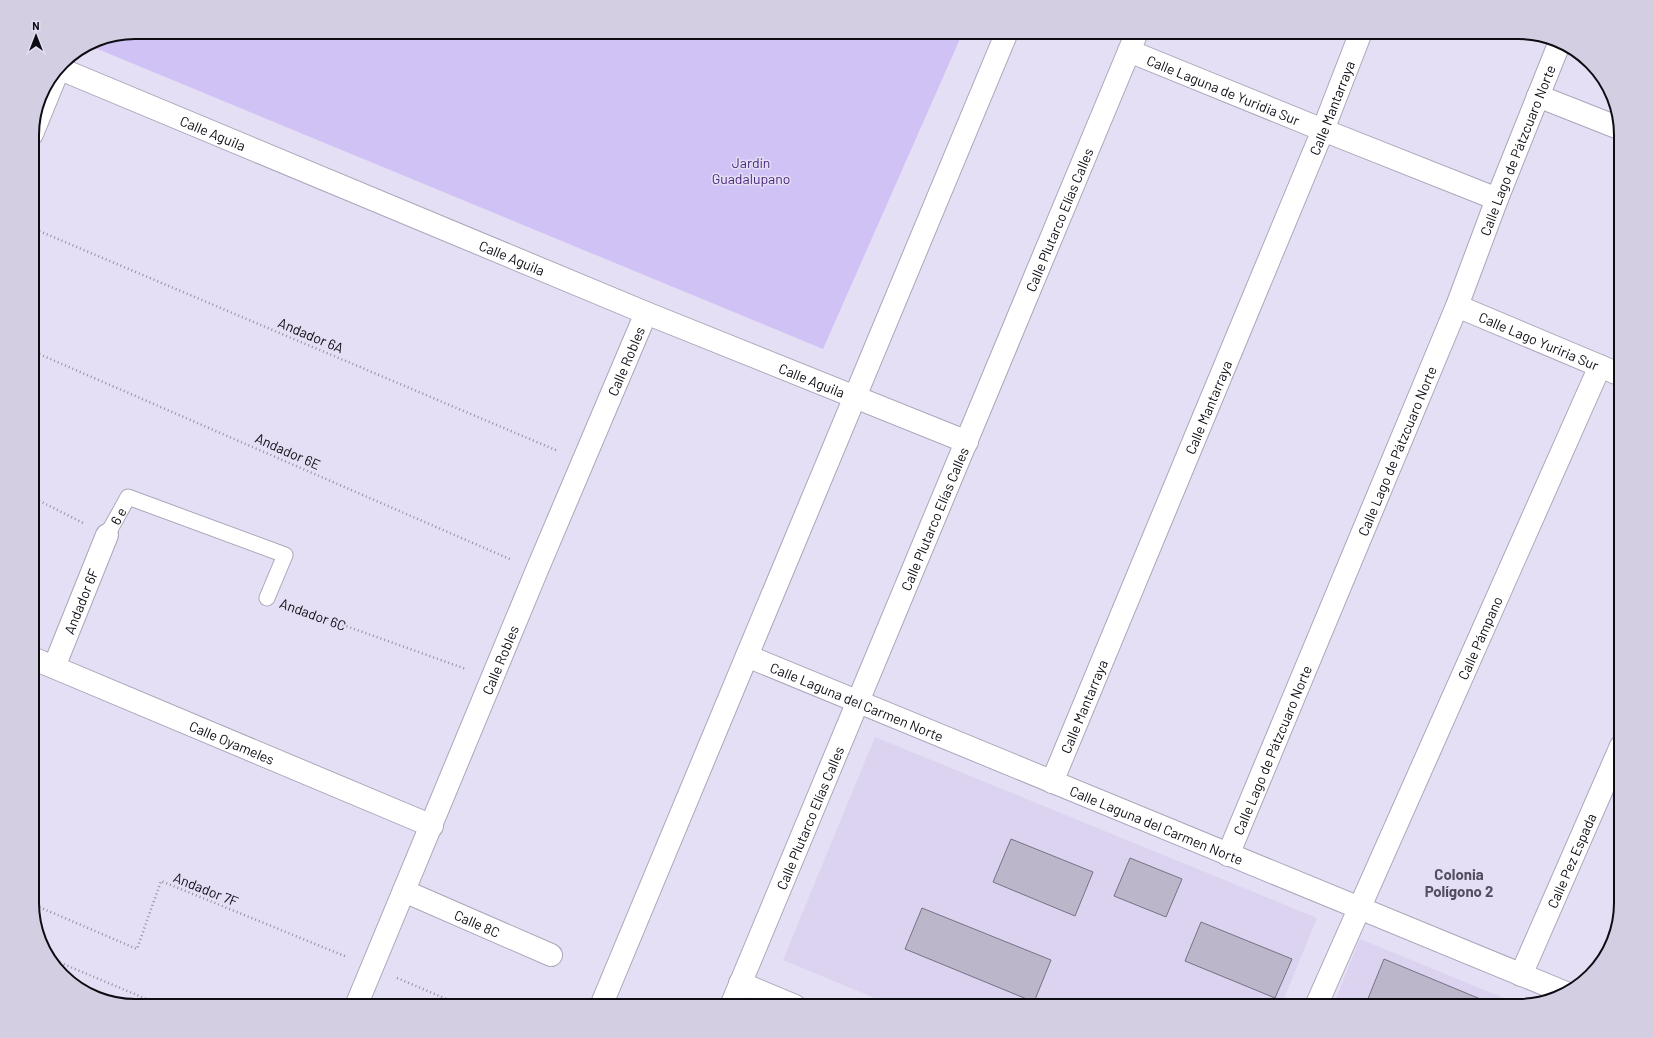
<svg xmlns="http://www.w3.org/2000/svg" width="1653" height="1038" viewBox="0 0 1653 1038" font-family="Barlow,sans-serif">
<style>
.built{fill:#dbd3f0}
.green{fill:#d0c2f4}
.building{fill:#bcb6cb;stroke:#767184}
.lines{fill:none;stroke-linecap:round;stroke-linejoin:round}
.lane-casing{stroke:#aca6ba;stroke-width:17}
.street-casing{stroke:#aca6ba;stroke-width:24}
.secondary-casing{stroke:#aca6ba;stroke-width:24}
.path{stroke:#9490a0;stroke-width:2.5;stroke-dasharray:1 3;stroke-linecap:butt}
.lane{stroke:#fff;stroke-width:15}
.street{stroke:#fff;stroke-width:22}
.secondary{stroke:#fff;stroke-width:22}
.labels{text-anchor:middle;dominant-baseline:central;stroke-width:3;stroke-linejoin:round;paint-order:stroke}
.street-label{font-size:14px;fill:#0e0c13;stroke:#e4dff4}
.park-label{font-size:14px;fill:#4a277c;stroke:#e4dff4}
.neighbourhood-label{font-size:15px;font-weight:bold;fill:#534e5f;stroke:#e4dff4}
.rim{fill:none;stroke:#0e0c13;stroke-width:2}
</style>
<rect width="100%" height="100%" fill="#e4dff4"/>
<g class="built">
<path d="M875,737L1317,918L1281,1006H894L783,960Z"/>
<path d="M1360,939L1521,1005L1333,1006Z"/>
</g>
<path class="green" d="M135,32H963L823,349L88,45L96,40Z"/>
<g class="building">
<path d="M1011,839L1093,872L1075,916L993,882Z"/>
<path d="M1130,858L1182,879L1166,917L1114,896Z"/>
<path d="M922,908L1051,960L1034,1002L905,949Z"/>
<path d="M1201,922L1292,959L1275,998L1185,961Z"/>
<path d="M1384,959L1490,1003L1489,1006H1365Z"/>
</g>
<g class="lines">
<defs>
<g id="lane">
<path id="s1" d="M107,535L128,497L285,555L267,598"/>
</g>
<g id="street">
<path id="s2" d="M1129,51L1323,130L1497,199"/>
<path id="s3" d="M58,68L646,313L967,442"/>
<path d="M1538,96L1619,128"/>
<path d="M32,134L59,68"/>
<path id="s4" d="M1457,306L1621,375"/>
<path id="s5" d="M747,656L1566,993"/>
<path id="s6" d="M32,658L432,826"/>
<path id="s7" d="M54,667L107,535"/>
<path id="s8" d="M1052,782L1323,130L1361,32"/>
<path id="s9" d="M1228,855L1457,306L1497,199L1559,44"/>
<path id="s10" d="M404,891L551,955"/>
<path id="s11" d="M1521,975L1621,746"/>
<path d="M740,983L795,1006"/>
<path id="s12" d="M356,1006L537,570L646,313"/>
<path id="s13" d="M1316,1006L1600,366"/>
</g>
<g id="secondary">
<path d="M601,1006L1007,32"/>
<path id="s14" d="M731,1006L1137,32"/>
</g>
</defs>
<use href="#lane" class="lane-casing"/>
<use href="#street" class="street-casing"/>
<use href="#secondary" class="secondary-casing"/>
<g class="path">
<path d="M32,228L558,451"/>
<path d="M32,351L512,560"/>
<path d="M32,497L83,523"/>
<path d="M290,606L466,669"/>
<path d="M32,904L137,949L161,881L347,957"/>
<path d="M49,958L163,1006"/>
<path d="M397,978L463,1006"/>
</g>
<use href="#lane" class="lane"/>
<use href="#street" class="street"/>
<use href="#secondary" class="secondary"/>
</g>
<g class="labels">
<g class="street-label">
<text stroke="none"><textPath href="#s2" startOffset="102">Calle Laguna de Yuridia Sur</textPath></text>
<text stroke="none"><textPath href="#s8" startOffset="730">Calle Mantarraya</textPath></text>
<text stroke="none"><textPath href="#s3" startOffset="168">Calle Aguila</textPath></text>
<text stroke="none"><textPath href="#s9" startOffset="762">Calle Lago de Pátzcuaro Norte</textPath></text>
<text stroke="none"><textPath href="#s14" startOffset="852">Calle Plutarco Elías Calles</textPath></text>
<text stroke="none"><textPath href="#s3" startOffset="492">Calle Aguila</textPath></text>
<text transform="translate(311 335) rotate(23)">Andador 6A</text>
<text stroke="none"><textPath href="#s4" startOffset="89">Calle Lago Yuriria Sur</textPath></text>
<text stroke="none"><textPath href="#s12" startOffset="699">Calle Robles</textPath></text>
<text stroke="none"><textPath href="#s3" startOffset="816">Calle Aguila</textPath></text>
<text stroke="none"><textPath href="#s8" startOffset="406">Calle Mantarraya</textPath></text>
<text transform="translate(288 451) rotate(24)">Andador 6E</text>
<text stroke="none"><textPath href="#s9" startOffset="438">Calle Lago de Pátzcuaro Norte</textPath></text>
<text stroke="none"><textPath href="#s1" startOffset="22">6 e</textPath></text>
<text stroke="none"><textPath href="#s14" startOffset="528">Calle Plutarco Elías Calles</textPath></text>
<text stroke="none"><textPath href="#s7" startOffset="71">Andador 6F</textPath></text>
<text transform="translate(313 614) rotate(20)">Andador 6C</text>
<text stroke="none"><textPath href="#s13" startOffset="403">Calle Pámpano</textPath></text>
<text stroke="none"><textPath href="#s12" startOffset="375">Calle Robles</textPath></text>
<text stroke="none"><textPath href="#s5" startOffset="119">Calle Laguna del Carmen Norte</textPath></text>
<text stroke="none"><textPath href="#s8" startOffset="82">Calle Mantarraya</textPath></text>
<text stroke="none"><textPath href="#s6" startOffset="217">Calle Oyameles</textPath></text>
<text stroke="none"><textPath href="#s9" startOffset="114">Calle Lago de Pátzcuaro Norte</textPath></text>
<text stroke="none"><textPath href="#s14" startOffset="204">Calle Plutarco Elías Calles</textPath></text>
<text stroke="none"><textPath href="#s5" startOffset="443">Calle Laguna del Carmen Norte</textPath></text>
<text stroke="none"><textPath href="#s11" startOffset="125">Calle Pez Espada</textPath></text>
<text transform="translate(206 889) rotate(22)">Andador 7F</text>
<text stroke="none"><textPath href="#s10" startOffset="80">Calle 8C</textPath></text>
</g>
<g class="park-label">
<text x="751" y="162">Jardín<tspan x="751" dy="16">Guadalupano</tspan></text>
</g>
<g class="neighbourhood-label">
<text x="1459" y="874">Colonia<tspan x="1459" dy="17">Polígono 2</tspan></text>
</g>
</g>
<path d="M0 0H1653V1038H0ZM135 39H1518A96 96 0 0 1 1614 135V903A96 96 0 0 1 1518 999H135A96 96 0 0 1 39 903V135A96 96 0 0 1 135 39Z" fill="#d3cee2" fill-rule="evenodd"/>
<path class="rim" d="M135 39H1518A96 96 0 0 1 1614 135V903A96 96 0 0 1 1518 999H135A96 96 0 0 1 39 903V135A96 96 0 0 1 135 39Z"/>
<g transform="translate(36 36)" stroke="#e4dff4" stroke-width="3" paint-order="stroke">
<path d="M0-3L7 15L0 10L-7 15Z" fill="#0e0c13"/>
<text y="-6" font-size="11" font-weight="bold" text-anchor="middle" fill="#0e0c13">N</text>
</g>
</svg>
